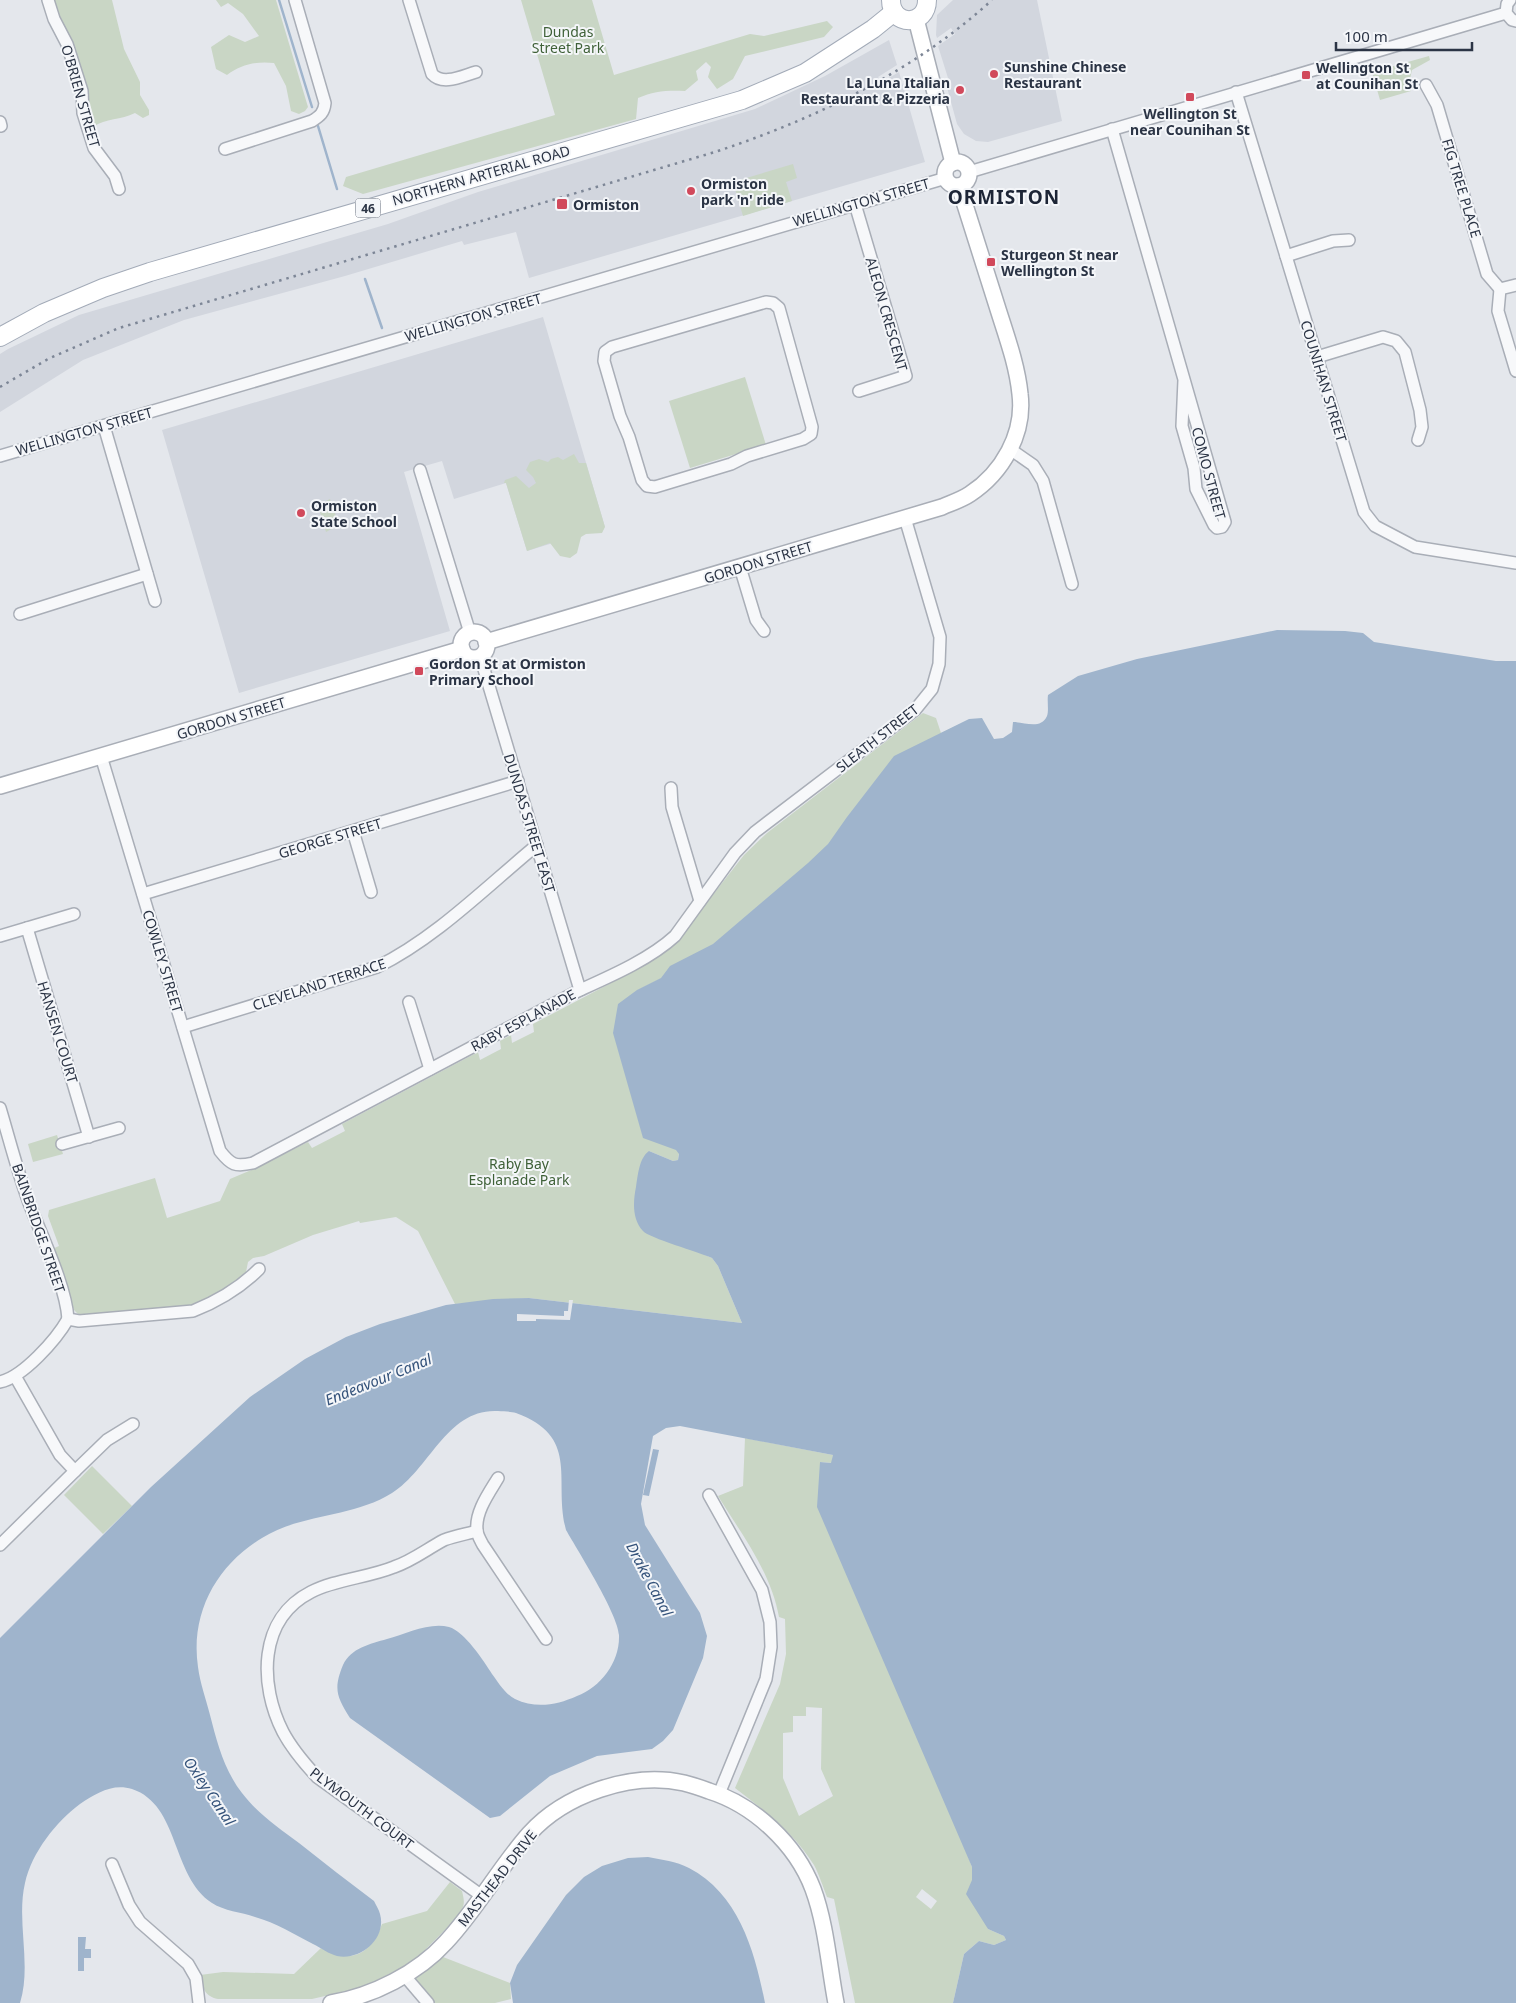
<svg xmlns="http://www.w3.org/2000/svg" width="1516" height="2003" viewBox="0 0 1516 2003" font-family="'Noto Sans',sans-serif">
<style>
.built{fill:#d2d6de}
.green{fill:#c9d6c5;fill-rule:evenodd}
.water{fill:#9fb4cc}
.pier{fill:#e4e7ec}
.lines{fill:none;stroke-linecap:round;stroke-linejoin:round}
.stream{stroke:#9fb4cc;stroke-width:2.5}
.street-casing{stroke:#a9aeb7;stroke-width:14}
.secondary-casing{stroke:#a9aeb7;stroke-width:18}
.primary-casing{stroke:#a3abb8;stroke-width:20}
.street{stroke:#f7f8fa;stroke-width:11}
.secondary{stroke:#fff;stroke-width:15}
.primary{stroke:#fff;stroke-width:18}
.rail{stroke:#7d8696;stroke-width:2.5;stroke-dasharray:2.5 5;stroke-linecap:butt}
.poi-dot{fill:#d1495b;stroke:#f4f6f9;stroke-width:2}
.labels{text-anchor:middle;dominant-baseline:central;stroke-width:4;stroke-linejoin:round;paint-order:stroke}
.shield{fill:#f4f6f9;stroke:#676e7b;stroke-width:1}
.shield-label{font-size:12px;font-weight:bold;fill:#2b3445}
.park-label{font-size:14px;fill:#3f6138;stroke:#f4f6f9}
.poi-label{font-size:14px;font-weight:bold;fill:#2b3445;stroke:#f4f6f9;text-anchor:start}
.street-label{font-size:14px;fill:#2b3445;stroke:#f4f6f9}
.water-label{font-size:15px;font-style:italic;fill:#34527a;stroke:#f4f6f9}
.district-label{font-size:19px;font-weight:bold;letter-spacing:1px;fill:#1d2536;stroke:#f4f6f9}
</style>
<rect width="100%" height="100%" fill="#e4e7ec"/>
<g class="built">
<path d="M953,0H1037L1062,121L988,142L976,141L964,134L957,124L945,80L948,78L938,46L955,34L951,28L937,38L936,35L937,15Z"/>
<path d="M889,40L897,65L878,77L882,82L899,72L925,162L529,278L516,232L464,245L462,241L345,276L184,320L83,360L0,412V354L8,349L79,315L388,224L478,192L755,109L825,76Z"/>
<path d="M543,317L605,527L527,551L506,483L454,499L442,461L404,472L450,631L239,693L162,430Z"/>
</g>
<g class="green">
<path d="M53,0H112L124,49L140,82V95L149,110V115L143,118L135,113C121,120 106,118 93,127Z"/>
<path d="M216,0H276L308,107L305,111L299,114L291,111L286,86L274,63C257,61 241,64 227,75L216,69L211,47L229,35L245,42L259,36L243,14L228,3L221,7Z"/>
<path d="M521,0H592L614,75L750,34L764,36L827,21L833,27L824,37L745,56L733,79L717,89L708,77L711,67L706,62L696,71L698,80L685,91C668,90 654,91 638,98L636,119L363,194L343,186L346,177L555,115Z"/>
<path d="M1429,56L1430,60L1412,70L1409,83L1411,91L1380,100L1372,72Z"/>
<path d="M793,164L797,178L786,182L792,201L743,216L733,182Z"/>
<path d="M745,377L766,445L690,468L669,401Z"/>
<path d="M574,454L579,463H586L605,527L602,533L586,534L581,537L577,553L570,558L560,556L550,543L527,551L506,483H504L505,480L516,476L529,488L536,483L533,477L526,470L530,462L539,459L548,462L551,459L558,457L563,460Z"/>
<path d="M330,499L339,525L326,532L318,505Z"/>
<path d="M923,713L936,718L941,733L960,724L679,1153L678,1160L673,1161L649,1151L705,1255L712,1258L718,1266L742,1323L529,1298L455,1304L418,1231L396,1217L360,1223L359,1221L313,1235L264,1256L253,1258L248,1262L246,1272L239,1281L195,1306L84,1316L79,1315L74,1310L52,1249L59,1246L48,1216L49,1210L155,1178L167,1218L220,1201L230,1179L256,1168L308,1142L312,1148L345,1131L342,1124L478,1052L480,1060L501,1049L500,1041L511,1035L512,1043L534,1032L533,1024L609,984L668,949L679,938L744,855L767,833Z"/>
<path d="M57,1135L63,1154L33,1162L28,1144Z"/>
<path d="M745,1438L833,1455L832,1463L820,1462L972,1867V1880L988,1929L1004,1936L1006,1940L994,1945L979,1941L964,1954L953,2003H855L834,1899L827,1897C823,1887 819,1874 814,1865C794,1833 764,1810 735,1788L780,1684L786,1654L785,1619L779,1617C771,1572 742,1535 718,1496L743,1486ZM806,1707L822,1708L821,1769L833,1796L799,1816L783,1778V1733L793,1732V1716H806ZM922,1889L937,1901L931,1909L916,1897Z"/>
<path d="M92,1466L132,1506L103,1534L64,1495Z"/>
<path d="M450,1882L462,1891C463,1896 465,1901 463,1907C457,1919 435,1940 425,1950L510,1983L511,1999L495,2003H433L401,1968L364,1987L312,1999H218C204,1996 203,1988 200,1975L223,1972L294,1974L321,1948C351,1964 370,1956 382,1924L427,1911Z"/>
</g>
<g class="water">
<path d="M1277,630L1345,631L1363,633L1374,642L1496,661H1516V2003H953L964,1954L979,1941L994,1945L1006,1940L1004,1936L988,1929L966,1894L972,1880V1867L817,1507L820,1462L831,1463L833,1455L680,1426L666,1428L653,1436L641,1504L645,1525L700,1613L707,1636L703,1658L673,1730L663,1741L652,1749L597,1756L550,1776L500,1816L490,1818L350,1718C337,1697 333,1689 343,1665C351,1648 370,1644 387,1639C406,1634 429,1622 449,1627C464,1631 484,1661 492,1674C498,1682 505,1694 515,1699C536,1709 557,1705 577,1696C601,1687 620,1662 619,1635C618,1614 578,1551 566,1530C553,1480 581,1437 516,1413C511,1411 504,1412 498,1411C447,1408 430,1469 392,1493C352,1518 302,1513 262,1538C217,1565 190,1613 198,1667C200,1683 206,1699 210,1715C217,1742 224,1770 242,1793C257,1813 279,1828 299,1843C324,1863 349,1882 374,1901C376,1905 379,1910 380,1914C387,1939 360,1961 337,1956C329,1954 321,1948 313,1944C294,1934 276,1923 255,1917C241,1912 224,1911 212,1903C171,1876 180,1805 132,1789C113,1783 96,1793 80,1804C56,1822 32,1852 25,1883C16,1922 32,1964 20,2003H0V1638L151,1487L250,1397L305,1359L346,1337L380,1324L446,1305L493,1299L529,1298L742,1323L718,1266L712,1258C699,1252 649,1238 643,1231C632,1219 633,1202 636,1187C638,1175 639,1158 649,1151L673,1161L678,1160L679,1154L676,1150L643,1138L613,1033L618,1004L637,990L661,978L670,966L713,944L808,863L828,844L847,817L894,756L969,719L982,718L994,739L1003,738L1012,732L1013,722C1024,722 1041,730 1047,716C1049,711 1047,701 1048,695L1078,676L1137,659Z"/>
<path d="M653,1449L659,1450L649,1496L643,1495Z"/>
<path d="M648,1857C662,1860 676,1861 689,1868C739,1894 755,1952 765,2003H513L510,1983L517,1965L566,1895L584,1877L602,1866L628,1858Z"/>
<path d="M78,1937H86L85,1949H91V1958H84V1971H78Z"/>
</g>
<path class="pier" d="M569,1300H573L570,1320L536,1319V1321H517V1314L564,1316V1311H568Z"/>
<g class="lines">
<g class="stream">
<path d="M279,0L312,107"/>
<path d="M318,126L337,189"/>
<path d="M365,279L382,328"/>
</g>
<defs>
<g id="street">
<path d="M48,0L54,19L67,44L82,91L83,113L94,148L115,176L119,189"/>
<path d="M409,0L432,74C443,86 462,76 476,72"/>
<path d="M1510,0L1507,4L1506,13L1512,20L1516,21"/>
<path d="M1426,85L1437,105L1487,274L1500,289"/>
<path d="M1236,92L1364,512L1375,526L1415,547L1516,563"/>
<path d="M0,122L1,126"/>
<path d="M1112,129L1225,522L1222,527L1217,528L1214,525L1196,489L1194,468L1182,426L1184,380"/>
<path d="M225,149L312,121C320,116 324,113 325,103L295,0"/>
<path d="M969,172L1506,13"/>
<path d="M855,204L906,376L859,391"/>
<path d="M1286,256L1333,241L1349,240"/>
<path d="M1516,285L1500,289L1498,311L1516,371"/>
<path d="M766,302L773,303L779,308L812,427L811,434L803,439L747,456L731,464L655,487L647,486L642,480L629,437L620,416L604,361L605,352L612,347Z"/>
<path d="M1317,357L1383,337L1396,341L1405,352L1420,410L1422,427L1418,440"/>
<path d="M104,426L155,601"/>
<path d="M1010,449L1033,465L1043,481L1072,584"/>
<path d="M0,456L946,178"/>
<path d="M420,470L470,633"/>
<path d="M740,567L756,620L764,631"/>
<path d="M20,614L147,574"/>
<path d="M480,656L580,990"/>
<path d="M101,756L220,1151C231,1165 235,1167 253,1163L580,990C611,976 650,959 675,936L735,853L755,832L915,710L932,689L939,664L940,637L905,518"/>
<path d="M671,788L672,807L700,901"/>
<path d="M353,831L371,892"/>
<path d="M143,894L518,781"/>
<path d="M27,928L74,914"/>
<path d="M0,936L27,928L89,1137"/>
<path d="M409,1002L430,1069"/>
<path d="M183,1027L377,967C436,938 486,887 537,845"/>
<path d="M0,1108C9,1138 17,1170 28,1200C40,1233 66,1285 68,1319"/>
<path d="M62,1144L119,1128"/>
<path d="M68,1319L79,1321L193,1311C218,1301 240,1288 259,1269"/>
<path d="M0,1382C23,1377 56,1340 68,1319"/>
<path d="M75,1471L107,1440L133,1424"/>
<path d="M498,1478C489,1493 475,1512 477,1530C477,1535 481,1541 483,1545L546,1639"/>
<path d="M709,1495L762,1590L770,1622L771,1647L766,1679L719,1794"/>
<path d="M477,1531C466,1534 454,1536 444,1540C427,1549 412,1561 394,1567C367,1578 336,1579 311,1592C258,1619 259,1685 283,1732C292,1749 304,1763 317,1777L482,1896"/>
<path d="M0,1545L75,1471L60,1455L15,1376"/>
<path d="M112,1864L129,1905L140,1922L188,1964L196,1978L199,2003"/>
<path d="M404,1975L428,2003"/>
</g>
<g id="secondary">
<path d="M916,19L953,163"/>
<circle cx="957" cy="174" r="12"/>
<circle cx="474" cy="645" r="13"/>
<path d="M486,642L942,507C951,503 961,500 970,494C1002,473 1025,434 1020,394C1017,364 1006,335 997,306C984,266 972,226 959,186"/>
<path d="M0,786L462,649"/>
<path d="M331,2003C373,1996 418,1973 446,1942C477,1909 499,1868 529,1834C564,1795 631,1771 684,1783C692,1785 701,1788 709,1791C754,1805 796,1844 813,1889C826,1924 829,1966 836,2003"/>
</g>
<g id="primary">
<path d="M891,0C891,27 927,27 927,0"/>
<path d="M0,337L44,313L103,288L150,272L742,100L805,73L873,29L894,12"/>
</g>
</defs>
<use href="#street" class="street-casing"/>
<use href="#secondary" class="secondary-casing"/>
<use href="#primary" class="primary-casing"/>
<use href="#street" class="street"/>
<use href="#secondary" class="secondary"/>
<use href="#primary" class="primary"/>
<path class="rail" d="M0,387L48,359L119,328L715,152C815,119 913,72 992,0"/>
</g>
<g class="poi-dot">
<circle cx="994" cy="74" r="5"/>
<rect x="1301" y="70" width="10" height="10" rx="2.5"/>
<circle cx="960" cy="90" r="5"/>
<rect x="1185" y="92" width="10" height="10" rx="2.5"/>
<circle cx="691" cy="191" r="5"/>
<rect x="556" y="198" width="12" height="12" rx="2.5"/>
<rect x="986" y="257" width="10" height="10" rx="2.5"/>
<circle cx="301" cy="513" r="5"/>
<rect x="414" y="666" width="10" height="10" rx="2.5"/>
</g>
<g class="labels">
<rect class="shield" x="355.5" y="198.5" width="25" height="19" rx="4"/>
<g class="shield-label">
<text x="368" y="208">46</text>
</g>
<g class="park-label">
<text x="568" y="31">Dundas<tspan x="568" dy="16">Street Park</tspan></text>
<text x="519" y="1163">Raby Bay<tspan x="519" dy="16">Esplanade Park</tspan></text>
</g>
<g class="poi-label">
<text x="1004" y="66">Sunshine Chinese<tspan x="1004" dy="16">Restaurant</tspan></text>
<text x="1316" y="67">Wellington St<tspan x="1316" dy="16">at Counihan St</tspan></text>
<text x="950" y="82" text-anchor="end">La Luna Italian<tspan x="950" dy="16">Restaurant &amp; Pizzeria</tspan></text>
<text x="1190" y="113" text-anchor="middle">Wellington St<tspan x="1190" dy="16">near Counihan St</tspan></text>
<text x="701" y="183">Ormiston<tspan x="701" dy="16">park 'n' ride</tspan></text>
<text x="573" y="204">Ormiston</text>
<text x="1001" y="254">Sturgeon St near<tspan x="1001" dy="16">Wellington St</tspan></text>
<text x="311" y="505">Ormiston<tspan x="311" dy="16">State School</tspan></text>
<text x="429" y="663">Gordon St at Ormiston<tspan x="429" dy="16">Primary School</tspan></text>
</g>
<g class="street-label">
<text transform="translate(81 96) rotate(74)">O'BRIEN STREET</text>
<text transform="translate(481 175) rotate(-16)">NORTHERN ARTERIAL ROAD</text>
<text transform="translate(1462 188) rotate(73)">FIG TREE PLACE</text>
<text transform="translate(861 202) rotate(-16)">WELLINGTON STREET</text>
<text transform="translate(887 314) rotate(74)">ALEON CRESCENT</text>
<text transform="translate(473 317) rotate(-16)">WELLINGTON STREET</text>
<text transform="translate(1324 381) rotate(73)">COUNIHAN STREET</text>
<text transform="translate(84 431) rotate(-16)">WELLINGTON STREET</text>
<text transform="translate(1209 473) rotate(75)">COMO STREET</text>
<text transform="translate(758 562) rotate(-17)">GORDON STREET</text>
<text transform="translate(231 718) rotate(-17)">GORDON STREET</text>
<text transform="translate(877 738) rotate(-38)">SLEATH STREET</text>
<text transform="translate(530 823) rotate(73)">DUNDAS STREET EAST</text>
<text transform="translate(330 838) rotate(-17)">GEORGE STREET</text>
<text transform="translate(163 961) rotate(73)">COWLEY STREET</text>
<text transform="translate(319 984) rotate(-18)">CLEVELAND TERRACE</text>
<text transform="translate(523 1020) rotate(-28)">RABY ESPLANADE</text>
<text transform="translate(58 1032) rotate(73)">HANSEN COURT</text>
<text transform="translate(39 1228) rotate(71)">BAINBRIDGE STREET</text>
<text transform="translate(362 1808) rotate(37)">PLYMOUTH COURT</text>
<text transform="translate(497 1878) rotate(-52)">MASTHEAD DRIVE</text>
</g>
<g class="water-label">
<text transform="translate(378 1379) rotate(-22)">Endeavour Canal</text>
<text transform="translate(650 1579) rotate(62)">Drake Canal</text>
<text transform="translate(210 1791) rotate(56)">Oxley Canal</text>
</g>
<g class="district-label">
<text x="1004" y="197">ORMISTON</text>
</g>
</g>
<path d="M1336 42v8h136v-8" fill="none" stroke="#2b3445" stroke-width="2.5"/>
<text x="1344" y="42" font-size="15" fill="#2b3445" stroke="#f4f6f9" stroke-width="4" paint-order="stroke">100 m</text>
</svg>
